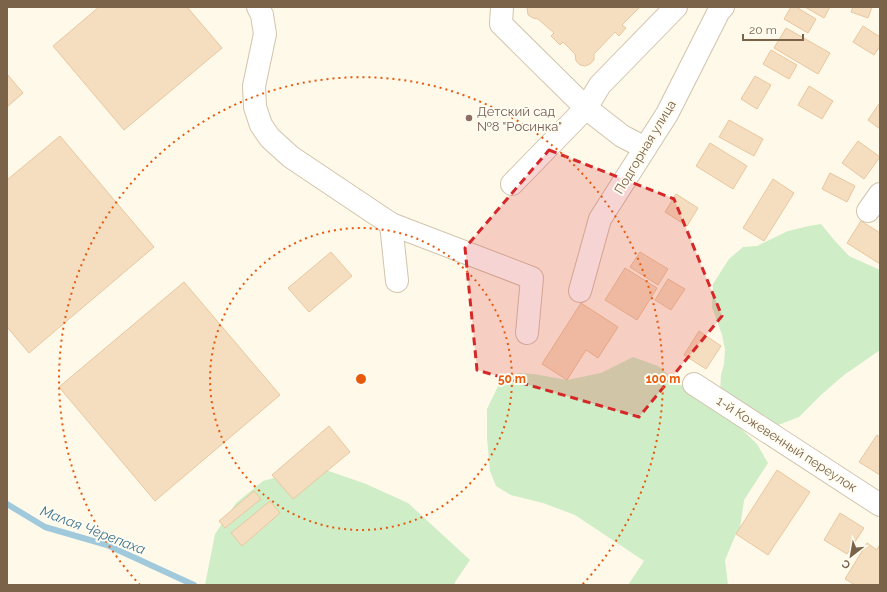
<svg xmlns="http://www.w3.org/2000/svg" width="887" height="592" viewBox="0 0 887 592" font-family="Raleway,sans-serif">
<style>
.green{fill:#cfedc6}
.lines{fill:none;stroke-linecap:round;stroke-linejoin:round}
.stream{stroke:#a1c9dc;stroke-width:6}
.building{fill:#f5ddbf;stroke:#e9c79e}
.minor-casing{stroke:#d2c3ad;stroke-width:24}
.minor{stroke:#fff;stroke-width:22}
.marked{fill:#d62828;fill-opacity:0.2;stroke:#d62828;stroke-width:3;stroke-dasharray:8 5;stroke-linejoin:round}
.ring{fill:none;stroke:#e8590c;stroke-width:2;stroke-dasharray:2 4}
.education-dot{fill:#8d6e63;stroke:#fffcf1;stroke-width:1.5}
.labels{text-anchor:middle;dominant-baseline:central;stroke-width:4;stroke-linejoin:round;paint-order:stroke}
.education-label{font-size:13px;fill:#785e54;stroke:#fffcf1;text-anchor:start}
.street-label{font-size:13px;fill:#7b634a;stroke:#fffcf1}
.water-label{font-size:14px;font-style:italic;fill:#417690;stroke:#fffcf1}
.centre{fill:#e8590c;stroke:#fffcf1;stroke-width:2}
.ring-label{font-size:12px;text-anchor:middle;font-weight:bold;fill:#e8590c;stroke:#fffcf1;stroke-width:4;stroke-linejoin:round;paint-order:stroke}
</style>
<rect width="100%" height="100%" fill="#fef9e9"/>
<g class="green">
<path d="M821,224L835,241L849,256L880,270V350L844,375L822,394L799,417L773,427L720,393L721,375L724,364L725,349L722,335L712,307L713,284L729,259L743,247L757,246L788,231L809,226Z"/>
<path d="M633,357L658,366L685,388L729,417L757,444L768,463L744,500L740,528L736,534L725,560L728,585H628L644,561L575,515L543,503L511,495L496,486L490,471L487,438V409L498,386L519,373L534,374L567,380L601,373Z"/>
<path d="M326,470L366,484L408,503L470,560L455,582V585H205L215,534L236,503L263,481L299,471Z"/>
</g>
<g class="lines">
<path class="stream" d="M7,504L45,527L107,545L194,585"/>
</g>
<g class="building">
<path d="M99,7H187L222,48L124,130L53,46Z"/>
<path d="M527,7H640L622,25L626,28L619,36L615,32L594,54V60L590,64L585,66L580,65L576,61L575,54L563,42L560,45L551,36L554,33L538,19L533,18L528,15Z"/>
<path d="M791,7H796L816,19L808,33L784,19Z"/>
<path d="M805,7H830L824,18Z"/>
<path d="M853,7H872L868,18L851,12Z"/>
<path d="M863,26L880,37V46L874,55L853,42Z"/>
<path d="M786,28L830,53L818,74L774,48Z"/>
<path d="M771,50L797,65L789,79L763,64Z"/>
<path d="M7,74L23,93L7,107Z"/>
<path d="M755,76L771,85L757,109L741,99Z"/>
<path d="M809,86L833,101L822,119L798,105Z"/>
<path d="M879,104L880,105V129L868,120Z"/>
<path d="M729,120L763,139L754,156L719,137Z"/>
<path d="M60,136L154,247L29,353L7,327V180Z"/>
<path d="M858,141L880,157L864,179L842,163Z"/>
<path d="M710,143L747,166L733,189L696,166Z"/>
<path d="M830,173L855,186L847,202L822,189Z"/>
<path d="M773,179L794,193L764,241L743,228Z"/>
<path d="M676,194L698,208L687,226L665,212Z"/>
<path d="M861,221L880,233V264L847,243Z"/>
<path d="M331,252L352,276L309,312L288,288Z"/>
<path d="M640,252L668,269L658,285L630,267Z"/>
<path d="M625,268L657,288L637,320L605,300Z"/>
<path d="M668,279L685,289L671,310L655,300Z"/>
<path d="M184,282L280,395L155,501L59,387Z"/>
<path d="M581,303L618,327L598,358L586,350L567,380L542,364Z"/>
<path d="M699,331L721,346L706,369L684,355Z"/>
<path d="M329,426L350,452L293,499L272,475Z"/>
<path d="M877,435L880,437V475L859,462Z"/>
<path d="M777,470L810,492L768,555L736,534Z"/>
<path d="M254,491L261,499L225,528L219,521Z"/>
<path d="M270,501L280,513L242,546L231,533Z"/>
<path d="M840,513L864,528L847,554L824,540Z"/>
<path d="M867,543L877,550L880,544V585H855L845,579Z"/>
</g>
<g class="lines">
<defs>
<g id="minor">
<path d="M258,7L262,15L265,34L254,86L255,107L261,125L270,138L291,157L391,224L532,278L527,333"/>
<path d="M502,7L501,24L586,108L622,136L645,148"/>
<path d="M512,184L586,108L600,85L676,7"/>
<path d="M868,211L880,194"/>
<path d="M391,224L397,281"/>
<path d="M580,291L600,219L667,114L719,11L723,7"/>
<path d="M694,384L880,505"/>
</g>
</defs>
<use href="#minor" class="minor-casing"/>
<use href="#minor" class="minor"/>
</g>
<path class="marked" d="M549,150L674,199L722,316L639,417L477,370L465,248Z"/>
<g class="ring">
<circle cx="361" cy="379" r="151"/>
<path d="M140 585A302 302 0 1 1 582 585"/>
</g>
<circle class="education-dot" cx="469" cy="118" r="4"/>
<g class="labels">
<g class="education-label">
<text x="477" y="111">Детский сад<tspan x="477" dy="15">№8 "Росинка"</tspan></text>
</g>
<g class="street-label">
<text transform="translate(645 147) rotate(-59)">Подгорная улица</text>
<text transform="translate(787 444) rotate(33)">1-й Кожевенный переулок</text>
</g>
<g class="water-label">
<text transform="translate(93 530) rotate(21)">Малая Черепаха</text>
</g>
</g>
<circle cx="361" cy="379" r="6" class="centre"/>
<g class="ring-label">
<text x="512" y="383">50 m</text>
<text x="663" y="383">100 m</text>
</g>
<rect width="887" height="592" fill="none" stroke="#7b634a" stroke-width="16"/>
<g transform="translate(851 556) rotate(211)" stroke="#fffcf1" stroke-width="3" paint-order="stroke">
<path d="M0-3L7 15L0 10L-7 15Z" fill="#7b634a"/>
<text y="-6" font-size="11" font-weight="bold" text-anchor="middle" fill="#7b634a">С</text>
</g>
<path d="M743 34v6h60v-6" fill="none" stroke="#7b634a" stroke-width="2"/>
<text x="749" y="34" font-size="12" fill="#7b634a" stroke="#fffcf1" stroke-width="3" paint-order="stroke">20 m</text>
</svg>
